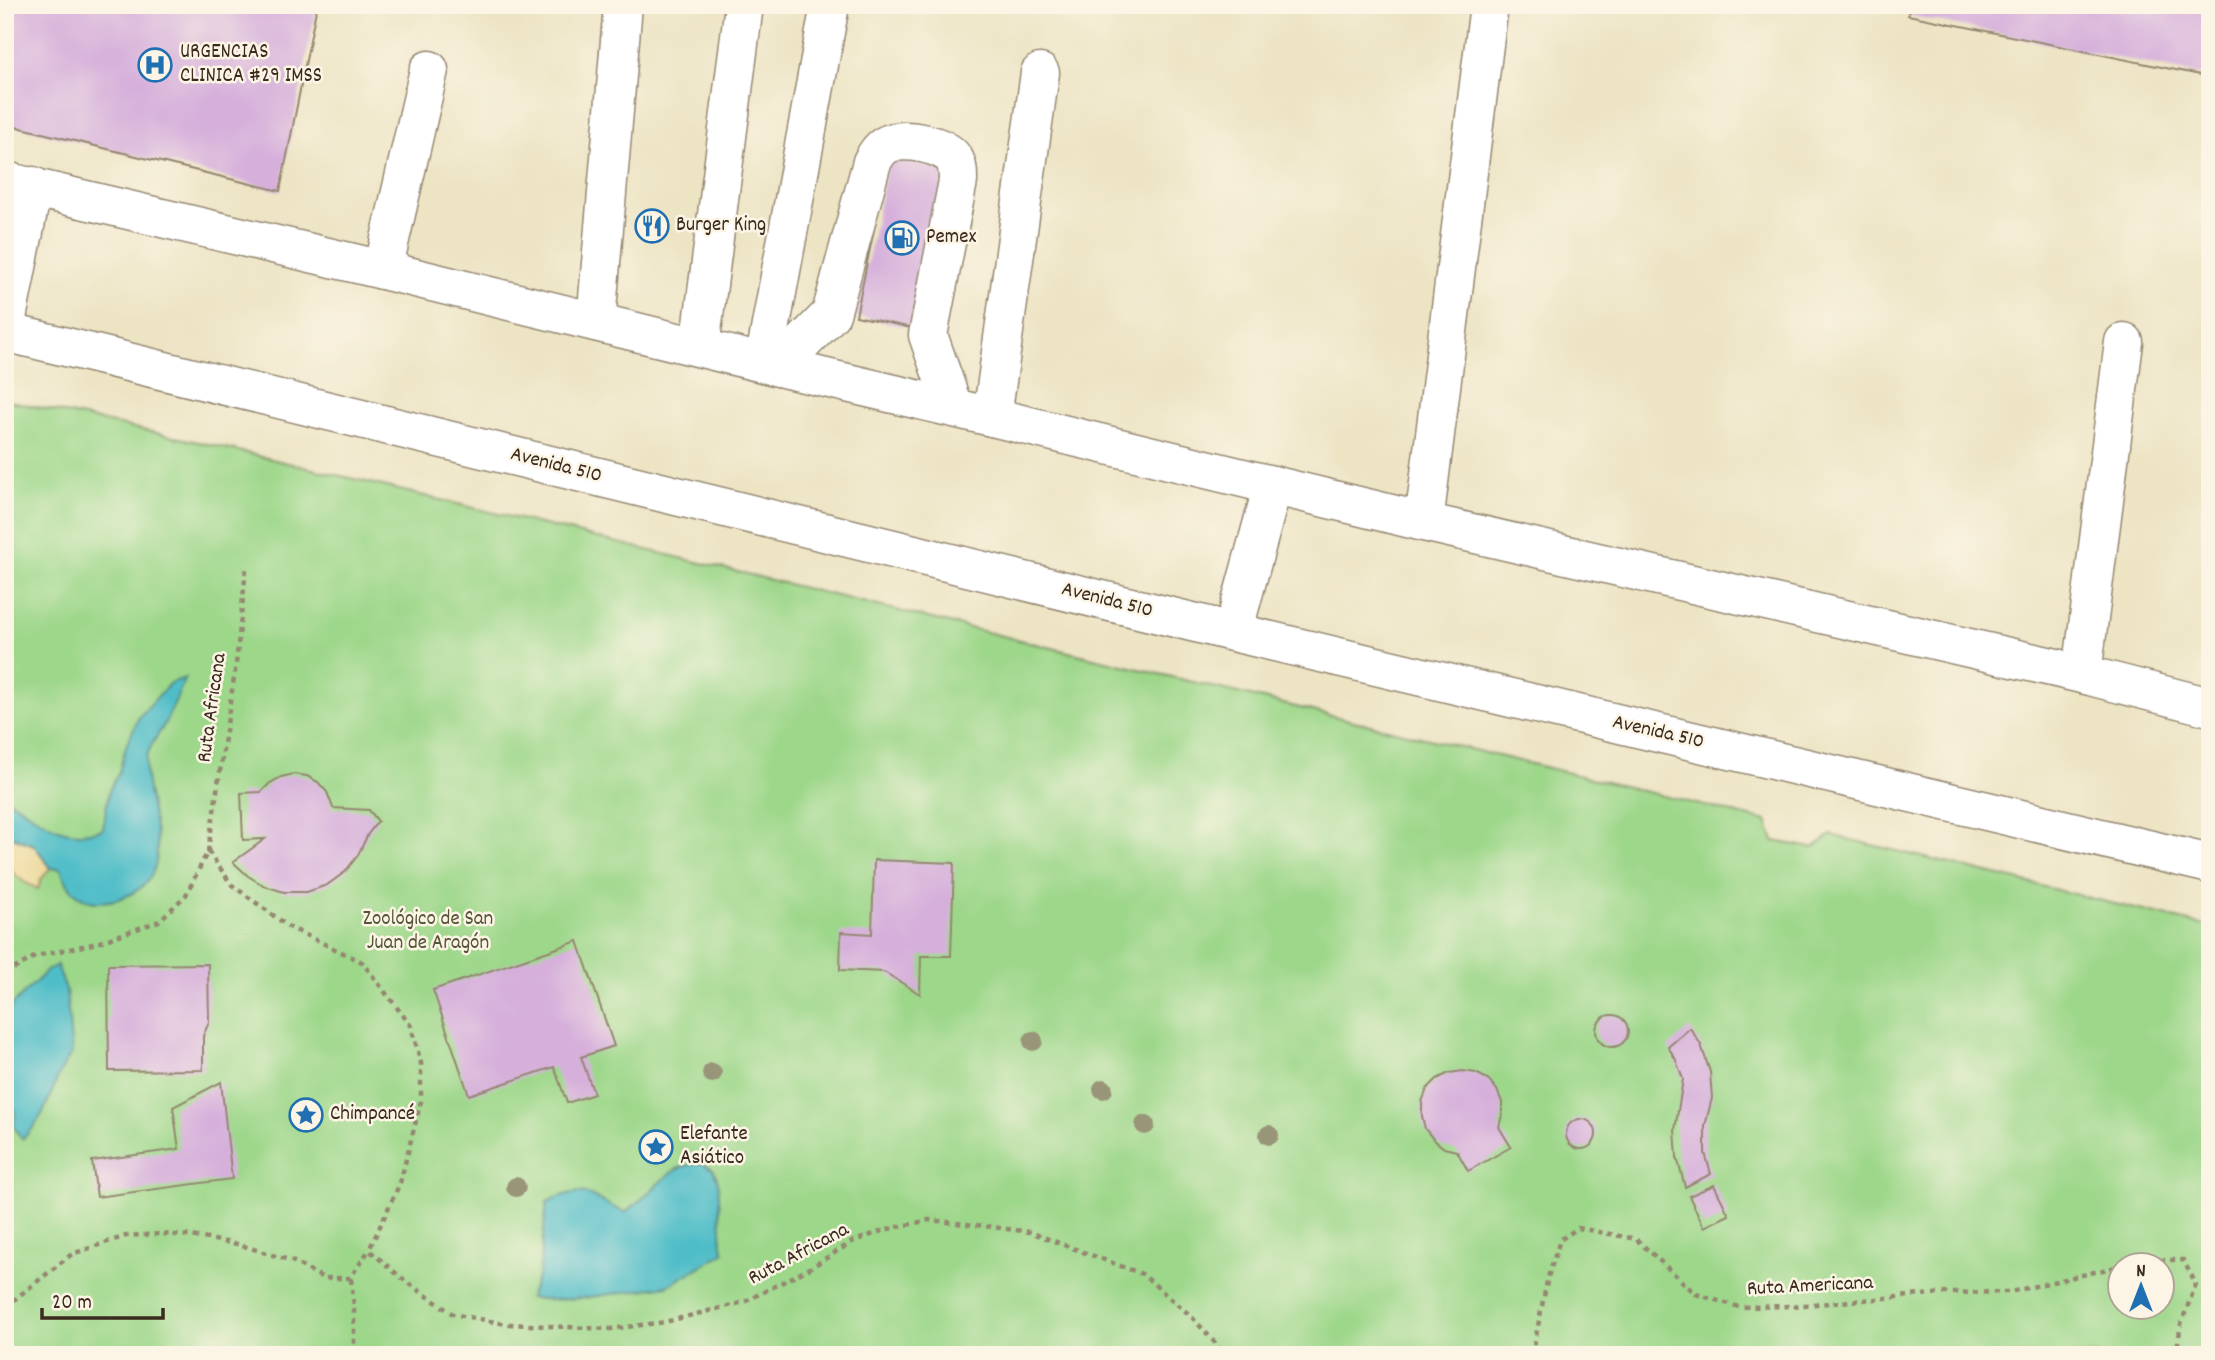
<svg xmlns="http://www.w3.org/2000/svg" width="2215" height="1360" viewBox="0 0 2215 1360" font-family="Dekko,sans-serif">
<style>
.green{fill:#9dd78a;stroke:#6c8054;stroke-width:2;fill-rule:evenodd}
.sand{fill:#eeda9e;stroke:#94825e;stroke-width:2}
.water{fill:#50bdc8;stroke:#467473;stroke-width:2}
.building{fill:#d6b0db}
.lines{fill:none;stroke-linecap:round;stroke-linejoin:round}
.minor-casing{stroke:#948771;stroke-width:41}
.major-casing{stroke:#948771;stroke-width:41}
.path{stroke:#948771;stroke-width:4.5;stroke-dasharray:5 5;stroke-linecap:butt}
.minor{stroke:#fff;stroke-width:38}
.major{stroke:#fff;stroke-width:38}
.tree{fill:#999578}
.labels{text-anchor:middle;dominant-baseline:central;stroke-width:5;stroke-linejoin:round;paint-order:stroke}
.poi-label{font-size:21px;fill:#3b2a1e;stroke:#fcf5e5;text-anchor:start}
.street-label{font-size:21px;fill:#3b2a1e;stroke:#fcf5e5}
.park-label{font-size:21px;fill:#545539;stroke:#fcf5e5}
</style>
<rect width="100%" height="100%" fill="#fcf5e5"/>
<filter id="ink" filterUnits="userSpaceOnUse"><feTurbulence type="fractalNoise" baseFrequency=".0143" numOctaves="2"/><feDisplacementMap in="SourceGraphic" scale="14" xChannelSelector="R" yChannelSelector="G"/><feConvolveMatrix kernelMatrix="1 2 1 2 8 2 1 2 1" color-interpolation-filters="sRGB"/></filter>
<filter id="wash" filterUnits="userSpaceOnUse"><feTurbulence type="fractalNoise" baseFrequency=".00686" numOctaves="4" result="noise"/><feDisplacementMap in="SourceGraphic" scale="28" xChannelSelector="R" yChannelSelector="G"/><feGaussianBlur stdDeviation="1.57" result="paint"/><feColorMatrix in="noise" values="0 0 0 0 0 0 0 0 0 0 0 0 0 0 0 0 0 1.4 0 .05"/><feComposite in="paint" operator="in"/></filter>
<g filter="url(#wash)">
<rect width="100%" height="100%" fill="#ede4c4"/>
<path class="green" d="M5,400L230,449L1767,821L1774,841L1813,848L1831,835L2210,927V1355H5ZM2120,1266H2162V1308H2120Z"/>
<path class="sand" d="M5,834L34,845L51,868L41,879L38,889L24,882L5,866Z"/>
<g class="water">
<path d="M185,678C179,693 173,708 165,723C160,733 150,744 147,756C138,801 188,873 124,897C115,901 97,904 87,900C72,894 66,884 61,869L51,868L34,845L5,834V798C41,817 59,843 103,829L109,791L119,772L126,746L139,717L170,683Z"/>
<path d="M57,965L66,990L72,1053C49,1083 53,1111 22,1139L13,1125C18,1115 15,1106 5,1100V1021L13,1004L48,970Z"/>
<path d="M702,1163L713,1169L718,1181L722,1246L725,1252L667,1286L583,1298L553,1300L529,1298L539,1274L547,1202C558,1197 574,1190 585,1193C599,1197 611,1209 626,1212C645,1199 659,1179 679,1168C686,1165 695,1164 702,1163Z"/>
</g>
<g id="blocks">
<g class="building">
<path d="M5,5H317L280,191L5,124Z"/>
<path d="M1910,5H2210V77L1908,15Z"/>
<path d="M891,148L948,160L912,328L856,316Z"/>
<path d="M294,774L307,776L318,782L327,792L333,808L369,810L378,821L368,834L358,855L345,872L327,885L307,892H284L265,886L248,876L233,862L265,839L243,840L241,793L261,792L270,783L281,777Z"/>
<path d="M874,860L954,863L951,956H921L920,994L884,972L840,970L841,932L872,934Z"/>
<path d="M578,941L614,1046L581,1057L594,1094L567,1103L554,1067L469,1095L433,990Z"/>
<path d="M208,964L209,1022L203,1036V1070L109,1071L108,965Z"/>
<circle cx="1612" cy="1031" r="16"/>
<path d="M1690,1028L1701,1045L1710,1072L1712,1098L1705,1126V1153L1711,1174L1685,1187L1677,1157L1675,1130L1683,1079L1675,1058L1668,1047Z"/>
<path d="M1463,1071L1476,1073L1489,1080L1497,1090L1502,1102V1115L1499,1127L1511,1147L1468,1171L1457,1151L1444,1148L1434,1140L1425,1129L1422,1116V1102L1427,1089L1437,1079L1449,1073Z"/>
<path d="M221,1082L232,1179L97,1197L92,1161L179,1149L173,1107Z"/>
<circle cx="1581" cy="1134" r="15"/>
<path d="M1714,1185L1729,1215L1704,1227L1689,1196Z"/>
</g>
</g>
</g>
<g filter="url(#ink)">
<use href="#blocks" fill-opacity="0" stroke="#948771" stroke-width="2"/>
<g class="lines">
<defs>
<g id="minor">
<path d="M383,270L429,70"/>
<path d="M596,322L623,5"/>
<path d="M700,347L744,5"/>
<path d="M764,363L830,5"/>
<path d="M779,367L831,314L872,162C876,155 879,149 886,145C902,136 944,144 954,159C958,166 958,173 958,181L928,335L953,407"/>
<path d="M992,417L1040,73"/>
<path d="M1424,522L1488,13"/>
<path d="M2082,674L2124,342"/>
</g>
<g id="major">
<path d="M5,181L383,270L779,367L992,417L1424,522L2082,674L2210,707"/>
<path d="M5,328L33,186"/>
<path d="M5,332L1233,632L2210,864"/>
<path d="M1233,632L1273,485"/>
</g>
</defs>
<use href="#minor" class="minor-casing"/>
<use href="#major" class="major-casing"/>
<g class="path">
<path d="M208,851L232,885L289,927L362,962L411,1026L421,1063V1101L400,1183L369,1250"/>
<path d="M5,974L36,956L97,943L159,921L186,895L208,851L236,664L246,569"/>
<path d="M2121,1266L2142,1260H2183L2196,1284L2181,1324L2176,1355"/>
<path d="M351,1279L354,1307V1355"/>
<path d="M5,1307L72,1254L126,1236L160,1234L191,1236L237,1244L292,1261L323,1278H350L369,1250L404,1280L453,1314L506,1324L611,1329L665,1322L744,1302L810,1268L852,1242L884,1230L929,1220L985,1226L1030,1232L1142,1274L1191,1316L1226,1355"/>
<path d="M1532,1355L1548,1277L1560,1240L1578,1228L1636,1239L1696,1294L1739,1307L1793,1306L1945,1293L2010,1292L2120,1266"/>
</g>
<use href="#minor" class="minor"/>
<use href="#major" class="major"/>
</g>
<g class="tree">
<circle cx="1033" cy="1041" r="10"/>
<circle cx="712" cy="1073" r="10"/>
<circle cx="1103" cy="1089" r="10"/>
<circle cx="1145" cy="1125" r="10"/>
<circle cx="1269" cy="1135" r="10"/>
<circle cx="516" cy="1187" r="10"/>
</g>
</g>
<defs>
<symbol id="hospital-ring" viewBox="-11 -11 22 22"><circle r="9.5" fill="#fcf5e5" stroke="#1f6fb2" stroke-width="1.5"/><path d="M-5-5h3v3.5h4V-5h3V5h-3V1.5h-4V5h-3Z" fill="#1f6fb2"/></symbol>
<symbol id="restaurant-ring" viewBox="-11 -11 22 22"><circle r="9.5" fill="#fcf5e5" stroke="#1f6fb2" stroke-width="1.5"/><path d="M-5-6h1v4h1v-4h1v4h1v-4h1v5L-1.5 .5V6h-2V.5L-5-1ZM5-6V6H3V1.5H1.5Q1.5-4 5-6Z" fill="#1f6fb2"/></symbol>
<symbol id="fuel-ring" viewBox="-11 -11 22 22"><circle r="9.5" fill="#fcf5e5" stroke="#1f6fb2" stroke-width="1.5"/><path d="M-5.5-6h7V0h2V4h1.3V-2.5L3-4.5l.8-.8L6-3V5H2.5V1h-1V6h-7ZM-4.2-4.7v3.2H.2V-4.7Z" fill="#1f6fb2"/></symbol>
<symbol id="sight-ring" viewBox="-11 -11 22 22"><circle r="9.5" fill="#fcf5e5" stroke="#1f6fb2" stroke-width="1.5"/><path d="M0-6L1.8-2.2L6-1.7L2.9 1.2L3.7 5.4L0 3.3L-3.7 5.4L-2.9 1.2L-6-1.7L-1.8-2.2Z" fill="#1f6fb2"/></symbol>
</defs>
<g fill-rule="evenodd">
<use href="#hospital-ring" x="136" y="46" width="38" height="38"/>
<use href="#restaurant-ring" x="633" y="207" width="38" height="38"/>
<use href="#fuel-ring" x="883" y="219" width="38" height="38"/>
<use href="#sight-ring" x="287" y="1096" width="38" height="38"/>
<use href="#sight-ring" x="637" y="1128" width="38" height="38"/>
</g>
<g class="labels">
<g class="poi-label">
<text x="180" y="53">URGENCIAS<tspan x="180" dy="24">CLINICA #29 IMSS</tspan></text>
<text x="676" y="226">Burger King</text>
<text x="926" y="238">Pemex</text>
<text x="330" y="1115">Chimpancé</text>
<text x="680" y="1135">Elefante<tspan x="680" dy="24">Asiático</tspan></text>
</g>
<g class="street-label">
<text transform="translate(556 466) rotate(14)">Avenida 510</text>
<text transform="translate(1107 601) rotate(14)">Avenida 510</text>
<text transform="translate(213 708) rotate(-82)">Ruta Africana</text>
<text transform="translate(1658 733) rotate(13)">Avenida 510</text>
<text transform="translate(799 1255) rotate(-28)">Ruta Africana</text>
<text transform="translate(1810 1287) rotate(-3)">Ruta Americana</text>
</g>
<g class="park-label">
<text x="428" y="920">Zoológico de San<tspan x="428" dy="24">Juan de Aragón</tspan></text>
</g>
</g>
<rect width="2215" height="1360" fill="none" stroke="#fcf5e5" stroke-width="28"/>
<g transform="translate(2141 1286)"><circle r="33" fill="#fcf5e5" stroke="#afa495" stroke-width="2"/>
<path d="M0-5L12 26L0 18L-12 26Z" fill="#1f6fb2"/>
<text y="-10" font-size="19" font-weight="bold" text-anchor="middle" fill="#3b2a1e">N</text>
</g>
<path d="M42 1308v10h121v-10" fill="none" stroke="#3b2a1e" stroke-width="3.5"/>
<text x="52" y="1308" font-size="21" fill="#3b2a1e" stroke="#fcf5e5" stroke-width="5" paint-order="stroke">20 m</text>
</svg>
